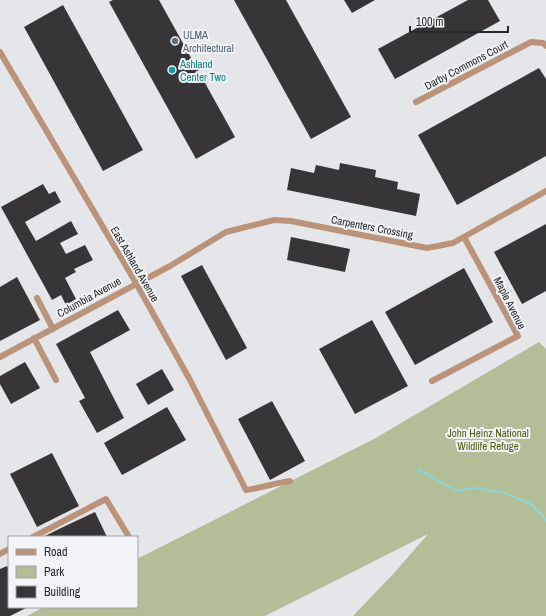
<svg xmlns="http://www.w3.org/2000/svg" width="546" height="616" viewBox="0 0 546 616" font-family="'Archivo Narrow',sans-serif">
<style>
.green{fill:#b1be97}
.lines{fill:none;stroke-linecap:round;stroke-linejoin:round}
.stream{stroke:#8ed3d8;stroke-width:2}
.building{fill:#373537}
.street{stroke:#ba937a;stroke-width:6}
.service-dot{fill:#5c6f8a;stroke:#f2f4f7;stroke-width:1.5}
.culture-dot{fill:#0f9aa8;stroke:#f2f4f7;stroke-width:1.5}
.labels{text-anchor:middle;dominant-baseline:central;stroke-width:4;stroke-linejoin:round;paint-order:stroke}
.service-label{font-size:11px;fill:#4e5e75;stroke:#f2f4f7;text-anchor:start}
.culture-label{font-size:11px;fill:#0d838f;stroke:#f2f4f7;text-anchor:start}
.street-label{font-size:11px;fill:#272728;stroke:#f2f4f7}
.park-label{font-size:11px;fill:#4a5b0e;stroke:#f2f4f7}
</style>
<rect width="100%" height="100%" fill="#e5e6e9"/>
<path class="green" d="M539,342L546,349V616H353L395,572L428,534L265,616H27L44,607H137V559L374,439Z"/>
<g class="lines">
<path class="stream" d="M418,470L427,474L456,491L475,488L505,493L531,504L543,516L546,521"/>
</g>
<g class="building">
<path d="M113,0H159L235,137L196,159L109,2Z"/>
<path d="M234,0H286L351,117L311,139Z"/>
<path d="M344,0H375L352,13Z"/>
<path d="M468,0H488L500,21L395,79L378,49Z"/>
<path d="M63,5L143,150L103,171L24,27Z"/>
<path d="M539,68L546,79V156L457,205L418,135Z"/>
<path d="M340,163L376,170L375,177L398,182L397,189L420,194L416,216L287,190L291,168L314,173L316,165L339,170Z"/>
<path d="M43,184L49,194L55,191L61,202L25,222L36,241L71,221L78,234L60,243L66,254L85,245L93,260L74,269L76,272L65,278L76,299L66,305L61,295L52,300L1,207Z"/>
<path d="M546,224V291L522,304L494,252Z"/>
<path d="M291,237L350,249L345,272L287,260Z"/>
<path d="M202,265L247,348L226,360L181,276Z"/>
<path d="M464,268L493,322L415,365L385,312Z"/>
<path d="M17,277L40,320L0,341V287Z"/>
<path d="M118,310L130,330L90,352L124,418L97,433L79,401L85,398L56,344Z"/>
<path d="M372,320L408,386L355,414L319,349Z"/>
<path d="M25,362L40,388L11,404L0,384V376Z"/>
<path d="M162,369L174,390L148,405L136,384Z"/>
<path d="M272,401L305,461L270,480L238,419Z"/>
<path d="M167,407L186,440L122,475L104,443Z"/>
<path d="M52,453L79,506L37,527L10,474Z"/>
<path d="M95,512L107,537H43L61,528Z"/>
<path d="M7,566L9,570V607H28L10,616H0V569Z"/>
</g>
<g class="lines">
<g class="street">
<path d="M0,52L136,283L190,380L246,490C261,488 275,483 290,481"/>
<path d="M416,102L531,42L543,43L546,46"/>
<path d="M37,298L53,329"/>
<path d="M34,338L56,380"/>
<path d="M0,357L170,266L226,232L274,220L291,221L427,248L453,243L546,191"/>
<path d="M432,381L518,336L464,237"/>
<path d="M33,537L106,499L129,537"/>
<path d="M0,554L9,549"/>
</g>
</g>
<circle class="service-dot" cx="175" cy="41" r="4"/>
<circle class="culture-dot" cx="172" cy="70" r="4"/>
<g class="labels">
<g class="service-label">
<text x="183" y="35">ULMA<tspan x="183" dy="13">Architectural</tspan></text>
</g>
<g class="culture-label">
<text x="180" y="64">Ashland<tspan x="180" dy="13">Center Two</tspan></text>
</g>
<g class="street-label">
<text transform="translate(466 65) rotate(-28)">Darby Commons Court</text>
<text transform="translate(372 227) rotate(11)">Carpenters Crossing</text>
<text transform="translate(135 264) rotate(60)">East Ashland Avenue</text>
<text transform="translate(89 297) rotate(-29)">Columbia Avenue</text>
<text transform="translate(510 303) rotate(63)">Maple Avenue</text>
</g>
<g class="park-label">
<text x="488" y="433">John Heinz National<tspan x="488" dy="13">Wildlife Refuge</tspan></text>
</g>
</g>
<rect x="8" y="536" width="130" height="72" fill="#f2f4f7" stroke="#a1a2a4"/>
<rect x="16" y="549" width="20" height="6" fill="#ba937a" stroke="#a1a2a4"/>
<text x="44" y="556" font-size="12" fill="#272728">Road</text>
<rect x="16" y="566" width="20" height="12" fill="#b1be97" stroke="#a1a2a4"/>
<text x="44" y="576" font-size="12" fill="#272728">Park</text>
<rect x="16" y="586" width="20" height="12" fill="#373537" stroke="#a1a2a4"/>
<text x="44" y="596" font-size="12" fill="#272728">Building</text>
<path d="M410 26v6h98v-6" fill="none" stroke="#272728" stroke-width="2"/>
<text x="416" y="26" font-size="12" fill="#272728" stroke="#f2f4f7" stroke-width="3" paint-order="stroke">100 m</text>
</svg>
